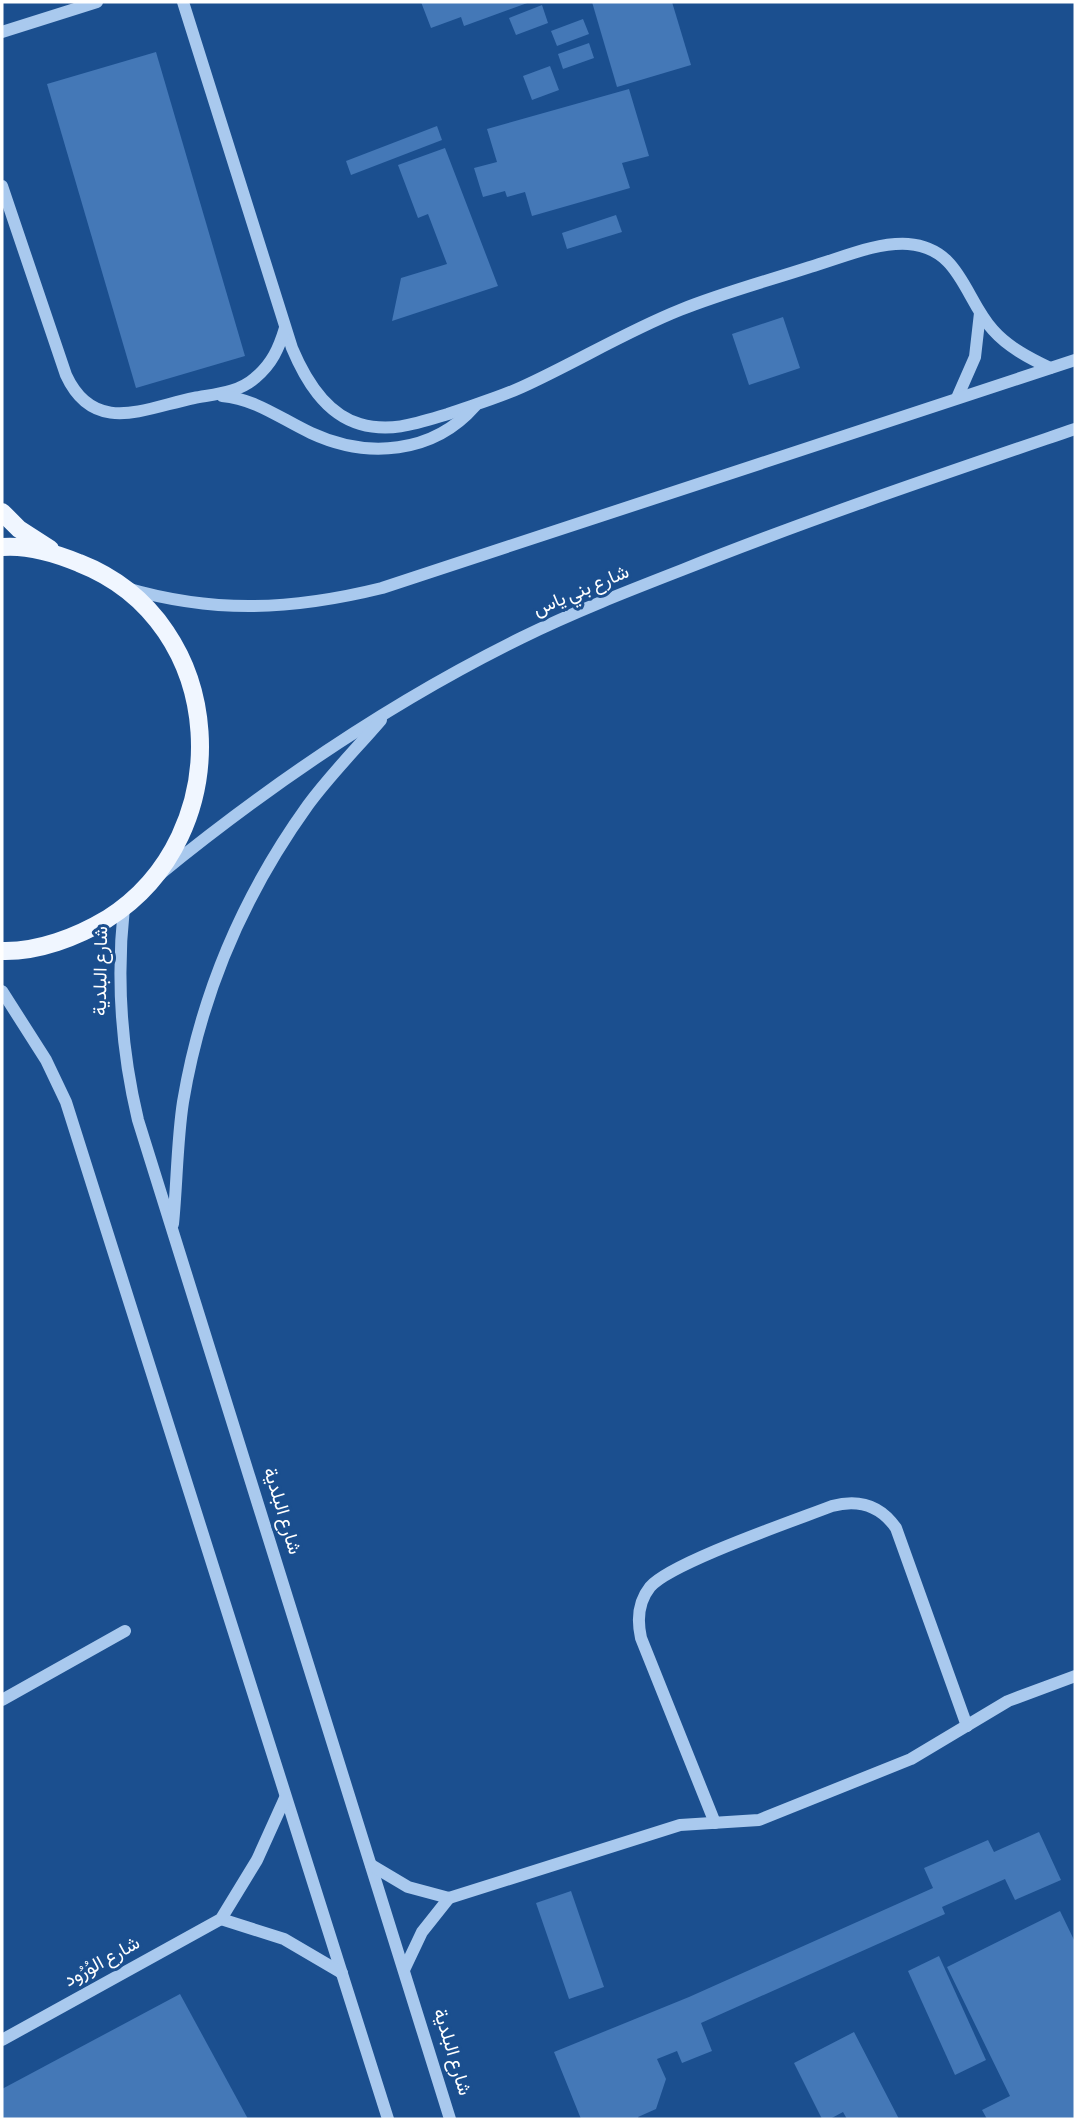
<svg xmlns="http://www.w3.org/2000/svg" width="1077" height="2121" viewBox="0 0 1077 2121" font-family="'Alegreya Sans',Vazirmatn,sans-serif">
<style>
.building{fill:#4478b7}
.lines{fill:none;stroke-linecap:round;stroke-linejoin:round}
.minor{stroke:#a9c9ee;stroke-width:12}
.major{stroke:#f0f6ff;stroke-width:18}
.labels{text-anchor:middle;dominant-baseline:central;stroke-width:6;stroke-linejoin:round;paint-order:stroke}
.street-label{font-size:19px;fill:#fff;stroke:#1b4f8f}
</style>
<rect width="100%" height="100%" fill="#1b4f8f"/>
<g class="building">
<path d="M421,2H530L464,26L461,17L431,28Z"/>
<path d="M592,2H672L691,65L617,87Z"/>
<path d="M542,5L548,23L516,35L509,18Z"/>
<path d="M583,19L589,34L557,46L551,31Z"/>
<path d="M589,43L594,58L563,69L558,54Z"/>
<path d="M156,52L245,356L136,388L47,84Z"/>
<path d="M550,66L559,90L532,100L523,76Z"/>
<path d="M629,89L649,156L622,163L630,188L532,216L525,192L507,197L505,191L483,197L474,168L497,162L487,129Z"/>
<path d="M437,126L442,140L351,175L346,161Z"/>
<path d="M445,148L498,286L392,321L401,278L447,264L428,214L418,218L398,165Z"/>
<path d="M616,215L622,232L567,249L562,233Z"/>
<path d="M783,317L800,368L749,385L732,334Z"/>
<path d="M1039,1832L1061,1880L1015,1900L1005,1879L942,1907L945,1914L701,2023L712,2051L682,2063L677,2051L657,2059L666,2079L656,2109L638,2117L639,2119H581L554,2052L689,1997L933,1888L924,1868L988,1840L994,1852Z"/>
<path d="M571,1891L604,1987L569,1999L536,1903Z"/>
<path d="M1060,1911L1075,1942V2119H987L982,2110L1010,2096L947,1967Z"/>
<path d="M939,1956L986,2060L955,2075L908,1971Z"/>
<path d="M180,1994L248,2119H2V2089Z"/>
<path d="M854,2032L885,2092L899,2119H847L843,2112L830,2119H822L794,2063Z"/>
</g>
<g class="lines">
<g class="minor">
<path d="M183,2L292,348C305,379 325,414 360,424C391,433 418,423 448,414C473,405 498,398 522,387C575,363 625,332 680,310C722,293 767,281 810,267C841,258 876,242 908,244C961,248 964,298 993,330C1008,347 1029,358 1050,368"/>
<path d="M2,32L97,2"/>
<path d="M2,186L66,375C94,436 145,408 194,398C215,394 238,393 255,378C272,364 279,348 285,328"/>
<path d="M222,396C256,399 281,419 311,433C367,459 433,454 475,406"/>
<path d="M957,398L975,357L980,313"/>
<path d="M126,588C215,614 293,610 382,588L1075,360"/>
<path d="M159,875C272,783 391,702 521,638C574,612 628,591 682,570C812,518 943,474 1075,429"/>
<path d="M124,907C116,981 121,1049 138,1120L450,2119"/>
<path d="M2,991L46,1060L66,1102L388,2119"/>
<path d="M173,1224C177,1184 177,1141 183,1102C201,994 244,894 308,805C330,775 357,748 381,720"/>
<path d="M2,1700L125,1631"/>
<path d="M715,1823L641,1638C637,1620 638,1602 650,1587C670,1563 796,1520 832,1506C858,1499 880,1505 896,1528L967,1726"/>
<path d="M371,1865L408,1887L449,1898L680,1825L759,1820L911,1759L1008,1701L1075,1676"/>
<path d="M221,1919L284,1939L342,1973"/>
<path d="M404,1970L422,1932L449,1898"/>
<path d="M2,2040L221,1919L257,1860L285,1798"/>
</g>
<g class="major">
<path d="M2,512L19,529L50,549"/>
<path d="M2,547C27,545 55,553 79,563C230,622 240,835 107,919C77,937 38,952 2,951"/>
</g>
</g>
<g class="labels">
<g class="street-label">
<text transform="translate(581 591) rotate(-23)">شارع بني ياس</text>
<text transform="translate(101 971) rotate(-89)">شارع البلدية</text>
<text transform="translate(282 1511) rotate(73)">شارع البلدية</text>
<text transform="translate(102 1962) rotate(-29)">شارع الوُرُود</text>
<text transform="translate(452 2052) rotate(73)">شارع البلدية</text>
</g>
</g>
<rect width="1077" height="2121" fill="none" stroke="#ffffff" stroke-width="7"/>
</svg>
